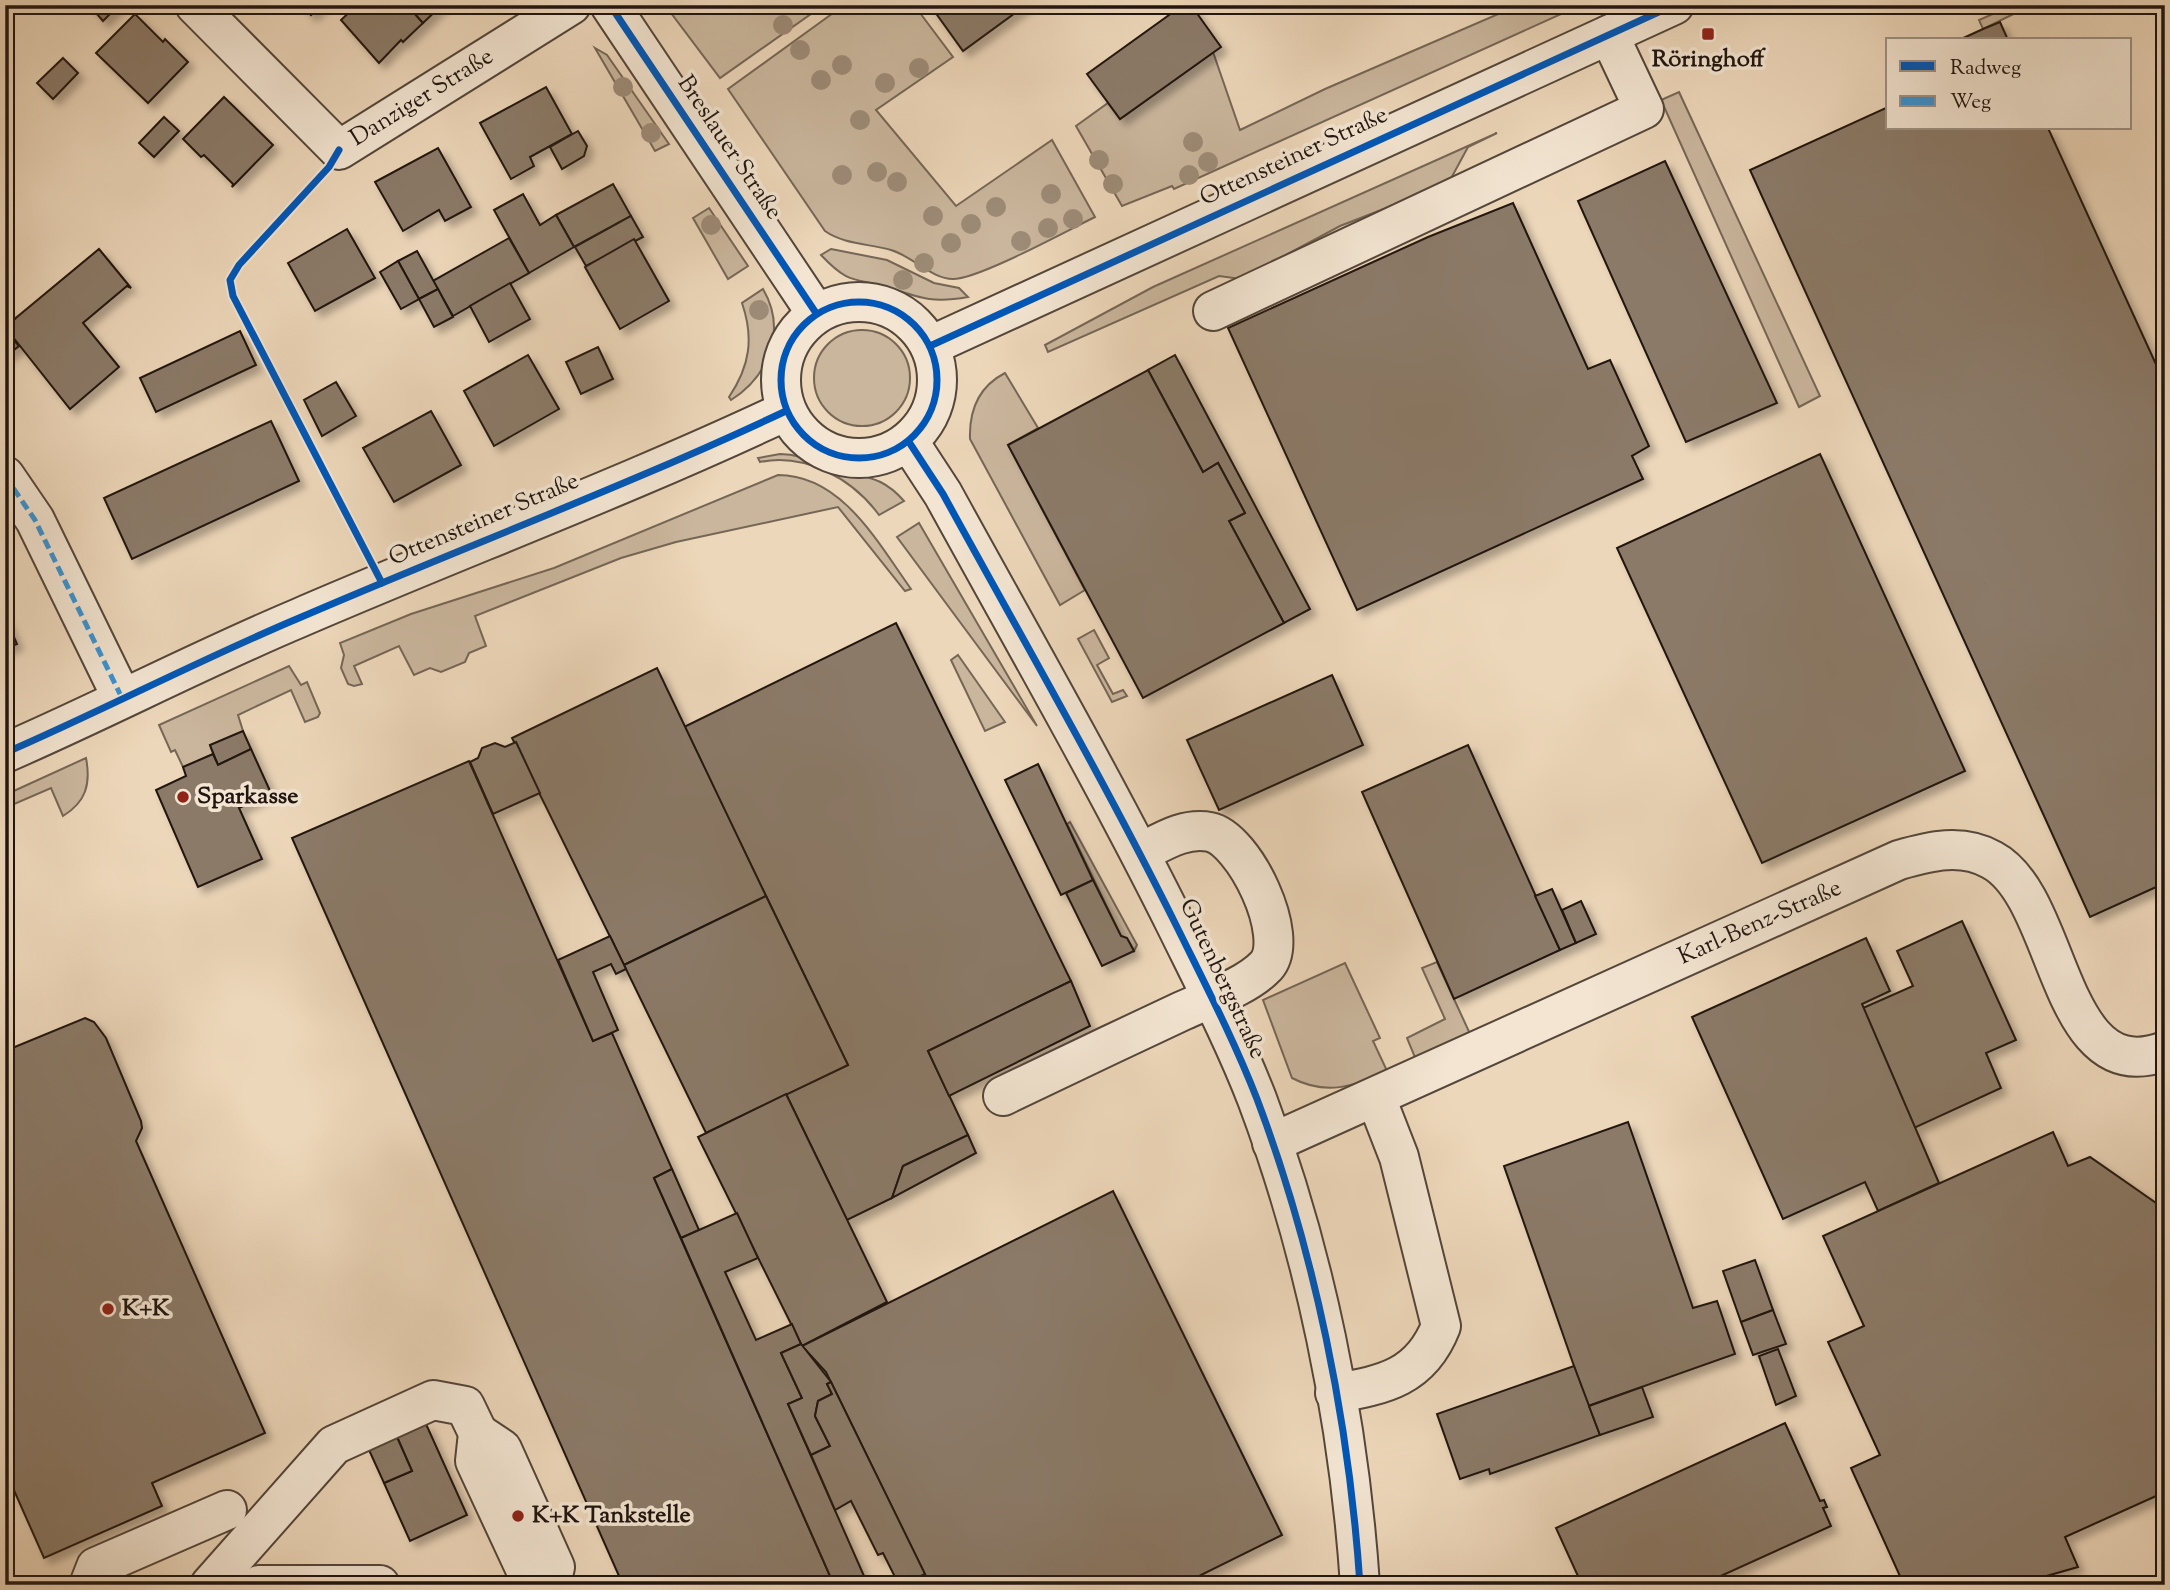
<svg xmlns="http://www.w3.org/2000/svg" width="2170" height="1590" viewBox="0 0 2170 1590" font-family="'Sorts Mill Goudy',serif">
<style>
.green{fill:#cab69d;stroke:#756656;stroke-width:2}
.building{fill:#8b7a68;stroke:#201510;stroke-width:2;filter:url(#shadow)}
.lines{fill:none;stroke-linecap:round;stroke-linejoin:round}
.minor-casing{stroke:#53463a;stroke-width:42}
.minor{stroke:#f3e5d2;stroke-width:38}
.quiet{stroke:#3a93d3;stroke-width:5;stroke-dasharray:10 5;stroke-linecap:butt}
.cycleway-casing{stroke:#f3e5d2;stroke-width:11}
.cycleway{stroke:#0057b8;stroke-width:7}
.tree{fill:#9d8b77}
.poi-dot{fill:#8f2418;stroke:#f3e5d2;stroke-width:2.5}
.labels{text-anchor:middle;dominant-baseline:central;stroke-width:7;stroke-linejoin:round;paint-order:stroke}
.poi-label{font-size:24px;font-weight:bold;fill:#201510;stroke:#f3e5d2;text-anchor:start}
.street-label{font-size:24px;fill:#201510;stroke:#f3e5d2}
</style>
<defs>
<filter id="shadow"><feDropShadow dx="6" dy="6" stdDeviation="3.5" flood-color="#0004"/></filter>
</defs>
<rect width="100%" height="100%" fill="#edd7ba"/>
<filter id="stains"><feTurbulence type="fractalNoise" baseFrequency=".00286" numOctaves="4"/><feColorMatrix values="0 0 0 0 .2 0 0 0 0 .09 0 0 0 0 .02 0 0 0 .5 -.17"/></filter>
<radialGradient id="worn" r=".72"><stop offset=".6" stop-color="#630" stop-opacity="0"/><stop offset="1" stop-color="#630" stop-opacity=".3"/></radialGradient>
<g class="green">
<path d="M665,5H783L788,12L799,5H815L818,9L720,78Z"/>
<path d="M838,5H914L953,57L876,110L956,206L1052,140L1095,217C1068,230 979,279 953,279C932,279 912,256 891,250C870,244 843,244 825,231L728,89L840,8Z"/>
<path d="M1519,5H1581L1174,189L1172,186L1122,206L1076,126L1108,103L1120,119L1213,52L1240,130L1325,89Z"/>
<path d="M1997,5H2032L1983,29L1979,20L1993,14L1991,8Z"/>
<path d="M595,48L607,55L669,144L655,151Z"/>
<path d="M1679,92L1820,396L1799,407L1661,100Z"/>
<path d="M1497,133L1468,147L1448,184L1340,226L1241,279L1219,276L1048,352L1045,345L1153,287Z"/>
<path d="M709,208L748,266L728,279L693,218Z"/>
<path d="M831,249L887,260L934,283L959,288L968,297C935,303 923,299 893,289C856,276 852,288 821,255Z"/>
<path d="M763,289C787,330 769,376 731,400L729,397C750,366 754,338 742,303Z"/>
<circle cx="862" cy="378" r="48"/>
<path d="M1005,373L1038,428L1008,445L1085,590L1060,605L970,439C969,410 978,387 1005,373Z"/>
<path d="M780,454C802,454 819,464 840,470C868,478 883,477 904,501L879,515C852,478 805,453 760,462L758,458Z"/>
<path d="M778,475C842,475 878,543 911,589L905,591L838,507L676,542L621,558L475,616L486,646L469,653L465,662L441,672L430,668L414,675L399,646L354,666L362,684L354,686L348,684L341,668L344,655L340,643L411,614L554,568Z"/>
<path d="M919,523L1037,726L897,537Z"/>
<path d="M1094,630L1109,658L1097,665L1113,694L1123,690L1127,696L1112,702L1078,639Z"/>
<path d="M958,655L1005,722L985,731L951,660Z"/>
<path d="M289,666L301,685L307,682L320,713L318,717L305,722L291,690L238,715L243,731L210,745L213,754L183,767L175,750L171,752L159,725Z"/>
<path d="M86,758C91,784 86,802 63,816L51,788L5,808V795Z"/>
<path d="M1070,822L1137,945L1134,951L1127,938L1121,936L1067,824Z"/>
<path d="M1437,962L1471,1036L1416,1060L1407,1038L1445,1019L1422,968Z"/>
<path d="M1345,963L1380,1038L1373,1041L1388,1073C1353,1086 1326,1096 1292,1078L1263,1000Z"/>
</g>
<g class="building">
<path d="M89,5H119L103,21Z"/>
<path d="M301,5H322L311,15Z"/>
<path d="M357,5H407L423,23L403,42L401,40L379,63L341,20Z"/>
<path d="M407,5H442L423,23Z"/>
<path d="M930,5H1026L963,51Z"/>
<path d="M1183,5H1191L1221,47L1120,119L1087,74Z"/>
<path d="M137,12L136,15L163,42L165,39L188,62L148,103L96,53Z"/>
<path d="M2000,22L2008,40H1959L1983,29Z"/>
<path d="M63,58L78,73L53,99L37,83Z"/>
<path d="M546,87L572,134L530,157L534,166L511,179L480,123Z"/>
<path d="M224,97L273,145L232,187L233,184L204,155L201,157L183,139Z"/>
<path d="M1888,107V128H2048L2165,384V883L2090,917L1750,170Z"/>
<path d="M164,117L179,131L154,157L139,143Z"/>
<path d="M578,131L587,146L584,156L562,169L550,147Z"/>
<path d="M438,148L471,207L445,221L439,210L403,231L375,182Z"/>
<path d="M1665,161L1777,403L1686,442L1578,201Z"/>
<path d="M613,184L631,216L574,247L556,215Z"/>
<path d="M523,194L540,225L556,215L574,247L529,273L494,210Z"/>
<path d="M1513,203L1588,369L1610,360L1649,446L1632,456L1643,479L1357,610L1228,328L1428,237Z"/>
<path d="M631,216L643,237L586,266L575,247Z"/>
<path d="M347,229L375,278L315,311L288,263Z"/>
<path d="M509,238L529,273L453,316L433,281Z"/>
<path d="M634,239L669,301L620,329L585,267Z"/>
<path d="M99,249L131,288L127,286L83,323L119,367L70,409L5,327Z"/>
<path d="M417,251L438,289L419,299L398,261Z"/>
<path d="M398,261L419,299L401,309L380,272Z"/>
<path d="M510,283L530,319L489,342L470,306Z"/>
<path d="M438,289L453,317L434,327L419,299Z"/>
<path d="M5,308L15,319L5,327Z"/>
<path d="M5,330L19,346L5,357Z"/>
<path d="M240,331L256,365L156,412L140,378Z"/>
<path d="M598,347L613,379L581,394L566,362Z"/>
<path d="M528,355L559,409L494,446L464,391Z"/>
<path d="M1175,355L1310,609L1284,623L1229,521L1245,513L1218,463L1203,472L1148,370Z"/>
<path d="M1148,370L1203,472L1218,463L1245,513L1229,521L1284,623L1143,698L1008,445Z"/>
<path d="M336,382L356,416L322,436L304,400Z"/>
<path d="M431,411L461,465L394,502L363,448Z"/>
<path d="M271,421L299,481L132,559L104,498Z"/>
<path d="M1820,454L1965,771L1762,863L1617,548Z"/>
<path d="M6,619L17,644L5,649V620Z"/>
<path d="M896,623L1071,981L928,1051L968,1135L903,1166L892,1198L847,1220L786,1094L848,1065L684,727Z"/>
<path d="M657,668L766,896L624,965L512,738Z"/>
<path d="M1332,675L1363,745L1219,810L1187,740Z"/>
<path d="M243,731L251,749L218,765L210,745Z"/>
<path d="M516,742L540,793L493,814L470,762L478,758L482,748L495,743L505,747Z"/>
<path d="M1468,745L1560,950L1454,999L1362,792Z"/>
<path d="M251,749L271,793L239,808L262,859L198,887L156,790L186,776L183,767L213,754L218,765Z"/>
<path d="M469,761L593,1041L612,1033L672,1169L654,1178L834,1585H623L292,838Z"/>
<path d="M1038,764L1093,880L1061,895L1005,780Z"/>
<path d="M1093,880L1121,936L1127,938L1134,951L1102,966L1066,893Z"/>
<path d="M1552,889L1576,943L1560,950L1535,896Z"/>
<path d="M766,896L848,1065L706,1133L624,965Z"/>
<path d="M1581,901L1596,934L1576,943L1562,910Z"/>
<path d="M1962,921L2016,1040L1986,1053L2001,1088L1914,1128L1863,1008L1913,986L1897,951Z"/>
<path d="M610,936L626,969L616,974L611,964L593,972L618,1030L593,1041L558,960Z"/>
<path d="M1866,938L1890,991L1862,1004L1939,1183L1878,1211L1865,1182L1783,1219L1692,1017Z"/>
<path d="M1071,981L1090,1026L949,1096L928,1051Z"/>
<path d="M85,1018L94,1022L106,1038L141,1121L142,1128L136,1141L265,1433L152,1483L162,1506L44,1558L5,1470V1051Z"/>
<path d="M786,1094L887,1302L802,1346L698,1137Z"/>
<path d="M1628,1122L1693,1308L1717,1301L1735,1354L1588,1406L1504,1166Z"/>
<path d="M2053,1132L2068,1166L2090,1157L2156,1203L2165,1221V1492L2065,1537L2078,1567L2015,1585H1904L1851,1468L1880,1455L1828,1342L1864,1326L1823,1236Z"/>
<path d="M968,1135L976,1153L892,1198L903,1166Z"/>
<path d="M672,1169L699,1230L681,1238L654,1178Z"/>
<path d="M1113,1191L1282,1535L1181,1585H930L826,1372L802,1346Z"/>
<path d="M737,1213L758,1258L725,1272L756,1340L792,1324L801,1344L781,1353L802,1398L788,1404L868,1585H834L681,1238Z"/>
<path d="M1755,1260L1773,1310L1741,1322L1723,1271Z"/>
<path d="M1773,1310L1786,1344L1753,1355L1741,1322Z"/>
<path d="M801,1344L831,1382L827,1384L832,1394L818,1401L815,1416L830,1446L811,1455L788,1404L802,1398L781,1353Z"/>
<path d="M1778,1349L1796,1396L1776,1405L1759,1356Z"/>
<path d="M1574,1366L1600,1435L1490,1474L1489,1469L1460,1479L1437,1414Z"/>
<path d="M831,1382L925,1574L902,1585H899L883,1553L878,1555L851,1501L835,1510L811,1455L830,1446L815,1416L818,1401L832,1394L827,1384Z"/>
<path d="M1642,1387L1653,1417L1600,1435L1589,1406Z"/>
<path d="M1785,1423L1820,1501L1824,1500L1827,1507L1823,1508L1831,1526L1701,1585H1582L1556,1528Z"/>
<path d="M426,1424L467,1515L410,1541L384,1483L412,1471L397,1437Z"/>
<path d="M397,1437L412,1471L384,1483L369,1450Z"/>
</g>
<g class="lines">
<defs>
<g id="minor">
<path d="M195,5L339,150L571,5"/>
<path d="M610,5L816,313"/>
<circle cx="859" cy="380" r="78"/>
<path d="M1213,311L1644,109L1609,35"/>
<path d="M930,346L1674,5"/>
<path d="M909,442L943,494C1022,638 1104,780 1177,927C1205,984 1234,1040 1257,1099C1315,1253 1349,1421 1360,1585"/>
<path d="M5,476L35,520L122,698"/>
<path d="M5,753C104,710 199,660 299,618C461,548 627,486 786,411"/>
<path d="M1003,1096C1063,1067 1122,1039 1182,1011C1208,999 1246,987 1266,966C1292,937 1244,839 1210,832C1184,827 1162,842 1140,853"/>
<path d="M1272,1143L1899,860C1930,851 1962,843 1992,860C2063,898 2056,1092 2165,1051"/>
<path d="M1335,1393C1385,1385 1421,1377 1441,1326L1399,1157L1376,1098"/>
<path d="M478,1433L502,1449L555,1567L552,1580L542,1585"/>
<path d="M89,1585L96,1567L227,1510"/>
<path d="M210,1585L334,1445L433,1400L465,1406L478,1433L475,1461L529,1577L528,1585"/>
<path d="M259,1585H380"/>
</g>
</defs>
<use href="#minor" class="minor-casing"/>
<use href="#minor" class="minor"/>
<path class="quiet" d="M5,476L35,520L122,698"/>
<defs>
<g id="cycleway">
<path d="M610,5L816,313"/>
<path d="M339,150L329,167L239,265L230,280L233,296L382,583"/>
<circle cx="859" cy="380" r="78"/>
<path d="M930,346L1674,5"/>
<path d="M909,442L943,494C1022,638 1104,780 1177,927C1205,984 1234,1040 1257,1099C1315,1253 1349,1421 1360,1585"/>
<path d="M5,753C104,710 199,660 299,618C461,548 627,486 786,411"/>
</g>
</defs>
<use href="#cycleway" class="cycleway-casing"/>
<use href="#cycleway" class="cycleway"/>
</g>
<g class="tree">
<circle cx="783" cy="25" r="10"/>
<circle cx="800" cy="50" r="10"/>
<circle cx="842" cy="65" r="10"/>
<circle cx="919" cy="68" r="10"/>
<circle cx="821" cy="80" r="10"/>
<circle cx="885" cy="83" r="10"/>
<circle cx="623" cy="87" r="10"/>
<circle cx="860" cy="120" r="10"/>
<circle cx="651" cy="133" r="10"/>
<circle cx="1193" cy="142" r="10"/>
<circle cx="1099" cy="160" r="10"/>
<circle cx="1208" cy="162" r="10"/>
<circle cx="877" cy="172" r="10"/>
<circle cx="842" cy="175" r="10"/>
<circle cx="1189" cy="175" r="10"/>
<circle cx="897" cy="182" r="10"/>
<circle cx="1113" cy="184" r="10"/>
<circle cx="1051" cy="194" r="10"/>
<circle cx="996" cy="207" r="10"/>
<circle cx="933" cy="216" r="10"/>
<circle cx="1073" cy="219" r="10"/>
<circle cx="971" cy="224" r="10"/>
<circle cx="711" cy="225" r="10"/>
<circle cx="1048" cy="228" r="10"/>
<circle cx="1021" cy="241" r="10"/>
<circle cx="951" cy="243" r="10"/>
<circle cx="924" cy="263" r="10"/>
<circle cx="903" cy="280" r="10"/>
<circle cx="759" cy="310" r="10"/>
</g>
<g class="poi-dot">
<rect x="1701" y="27" width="14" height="14" rx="3.5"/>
<circle cx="183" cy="797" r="7"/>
<circle cx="108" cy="1309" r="7"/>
<circle cx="518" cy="1516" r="7"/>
</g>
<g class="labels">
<g class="poi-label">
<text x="1708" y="60" text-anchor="middle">Röringhoff</text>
<text x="197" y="797">Sparkasse</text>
<text x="122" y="1309">K+K</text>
<text x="532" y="1516">K+K Tankstelle</text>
</g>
<g class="street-label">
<text transform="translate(422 98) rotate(-32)">Danziger Straße</text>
<text transform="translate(729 148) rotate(56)">Breslauer Straße</text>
<text transform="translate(1294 157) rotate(-25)">Ottensteiner Straße</text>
<text transform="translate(484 520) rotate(-23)">Ottensteiner Straße</text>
<text transform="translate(1760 923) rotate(-24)">Karl-Benz-Straße</text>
<text transform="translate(1222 979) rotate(65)">Gutenbergstraße</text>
</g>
</g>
<rect width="2170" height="1590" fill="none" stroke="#edd7ba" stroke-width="28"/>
<rect x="7" y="7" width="2156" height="1576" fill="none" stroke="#201510" stroke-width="3.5"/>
<rect x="14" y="14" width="2142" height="1562" fill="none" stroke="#201510" stroke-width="2"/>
<rect x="1886" y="38" width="245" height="91" fill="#f3e5d2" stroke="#9f9284" stroke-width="2"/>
<rect x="1900" y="61" width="35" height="10" fill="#0057b8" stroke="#9f9284" stroke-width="2"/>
<text x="1950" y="74" font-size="21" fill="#201510">Radweg</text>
<rect x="1900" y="96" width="35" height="10" fill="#3a93d3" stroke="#9f9284" stroke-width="2"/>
<text x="1950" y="108" font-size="21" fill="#201510">Weg</text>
<rect width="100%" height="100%" filter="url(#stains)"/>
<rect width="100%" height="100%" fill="url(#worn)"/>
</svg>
